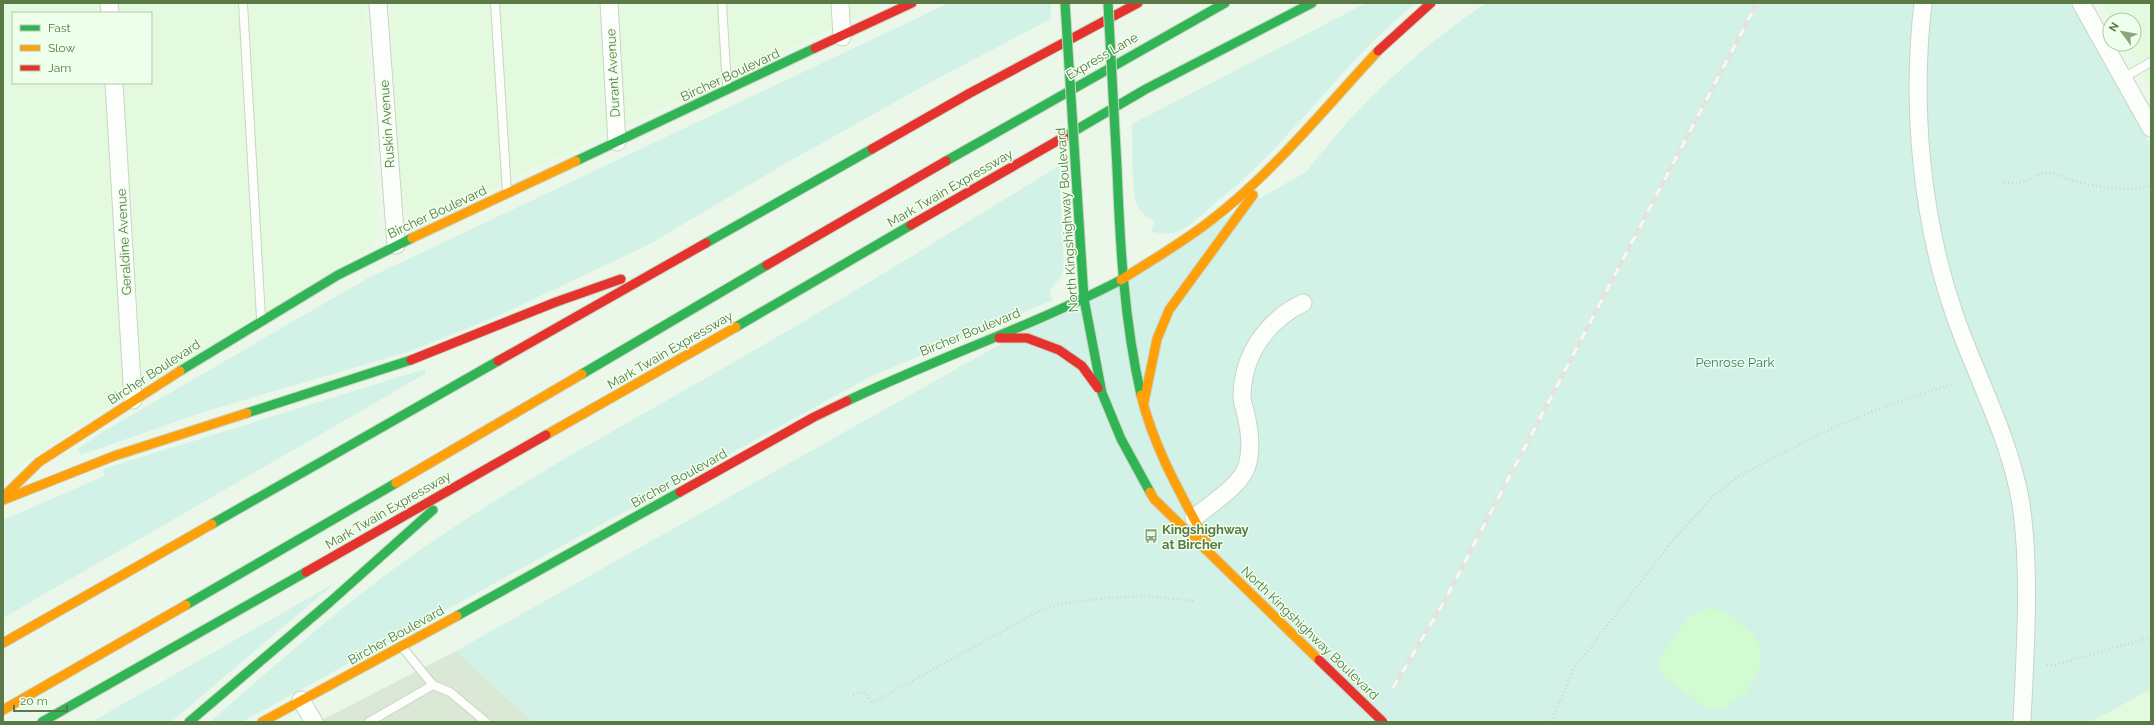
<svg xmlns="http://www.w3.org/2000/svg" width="2154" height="725" viewBox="0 0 2154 725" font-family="Raleway,sans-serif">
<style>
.residential{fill:#e3fadf;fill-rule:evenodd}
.industrial{fill:#dbe8d6}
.green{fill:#d3f2e7}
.sand{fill:#d1fcd1}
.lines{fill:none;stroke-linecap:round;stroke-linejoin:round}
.lane-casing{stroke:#c7d6c0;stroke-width:10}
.street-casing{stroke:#c7d6c0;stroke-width:19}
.fast-casing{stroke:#c7d5c0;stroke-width:11}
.slow-casing{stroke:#c7d5c0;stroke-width:11}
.jam-casing{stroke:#c7d5c0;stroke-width:11}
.path{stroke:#ccd8c6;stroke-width:2.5;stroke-dasharray:1 3;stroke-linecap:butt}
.lane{stroke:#fcfefc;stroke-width:8}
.street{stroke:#fcfefc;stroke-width:17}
.fast{stroke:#30b455;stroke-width:9}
.slow{stroke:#ff9f0a;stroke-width:9}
.jam{stroke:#e5322d;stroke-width:9}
.rail-casing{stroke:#e5e2e0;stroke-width:4.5}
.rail{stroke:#eeffeb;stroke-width:3;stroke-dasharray:9;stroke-linecap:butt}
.fast-bridge-casing{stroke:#c7d5c0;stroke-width:11;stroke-linecap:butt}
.jam-bridge-casing{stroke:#c7d5c0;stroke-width:11;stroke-linecap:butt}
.fast-bridge{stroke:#30b455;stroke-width:9}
.jam-bridge{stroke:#e5322d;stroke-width:9}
.labels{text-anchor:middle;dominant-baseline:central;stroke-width:3;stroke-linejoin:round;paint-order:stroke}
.street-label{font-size:13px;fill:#5a7946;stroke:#eeffeb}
.park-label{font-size:13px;fill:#3a7a77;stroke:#eeffeb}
.poi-label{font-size:13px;font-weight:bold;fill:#5a7946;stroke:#eeffeb;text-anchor:start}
</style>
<rect width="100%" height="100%" fill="#ebf8e9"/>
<g class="residential">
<path d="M3,3H365L378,231L371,245L361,253L106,409L3,477ZM13,13H151V83H13Z"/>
<path d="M390,3H885L425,219L414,220L400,209L398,196Z"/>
<path d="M2103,3H2151V89L2126,44H2134V20H2112Z"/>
<path d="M2151,689V722H2091Z"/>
</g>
<path class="industrial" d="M456,651L533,722H318Z"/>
<g class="green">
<path d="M949,3H1051V19L929,83L788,162L648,245L498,316L408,352L210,410L81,455L78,449L104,431L368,278Z"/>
<path d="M1366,3H1416C1343,61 1292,142 1219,200C1207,209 1196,222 1183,229C1173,235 1162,235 1151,231L1155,222C1149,218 1140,213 1137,205C1131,189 1133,143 1132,124Z"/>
<path d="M1486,3H2072L2151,146V689L2091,722H533L456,651L1306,172C1321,154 1335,135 1351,118C1392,74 1437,36 1486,3Z"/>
<path d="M1059,166L1064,266L1061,277L1049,291L1053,300L870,377L242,722H210C272,669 333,612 399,565C503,490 616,430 727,366C839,302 949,233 1059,166Z"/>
<path d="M425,369V374L3,618V520L104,476L103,469Z"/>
<path d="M335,583L171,722H91Z"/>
</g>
<path class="sand" d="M1706,609L1721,610L1736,619L1753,634L1761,649L1759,670L1747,692L1722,709L1705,707L1661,674L1659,659L1688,617Z"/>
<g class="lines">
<defs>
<g id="lane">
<path d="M243,3L261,318"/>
<path d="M495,3L507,192"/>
<path d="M722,3L727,87"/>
<path d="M2123,78L2151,62"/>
<path d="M402,647L433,685"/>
<path d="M369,722L433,685L450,692L486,722"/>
</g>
<g id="street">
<path d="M109,3L110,13"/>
<path d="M378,3L396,245"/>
<path d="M609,3L617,142"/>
<path d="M840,3L842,37"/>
<path d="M1923,3C1911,105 1921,219 1955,316C1977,379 2010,438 2021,504C2031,573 2025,652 2022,722"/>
<path d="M2081,3L2151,128"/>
<path d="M114,83L133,400"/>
<path d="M1194,518C1210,504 1240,487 1247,466C1252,449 1250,432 1246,415C1245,409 1242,403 1242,397C1242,356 1267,320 1303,303"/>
<path d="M301,700L314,722"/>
</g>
<g id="fast">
<path d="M1064,137L1146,89L1312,3"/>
<path d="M576,161L815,48"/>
<path d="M946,161L1225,3"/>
<path d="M1117,168C1120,245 1124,320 1141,395"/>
<path d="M1077,191L1084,299L1102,393L1121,439L1150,492"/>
<path d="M706,243L872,149"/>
<path d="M736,327L911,225"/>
<path d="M180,371L338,275L412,238"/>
<path d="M582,374L767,265"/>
<path d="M847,401C937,358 1032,326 1121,280"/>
<path d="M247,413L411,360"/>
<path d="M212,524L498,361"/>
<path d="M186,605L396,483"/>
<path d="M457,616L680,492"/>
<path d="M42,722L306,572"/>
<path d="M189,722L330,602L433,510"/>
</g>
<g id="slow">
<path d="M412,238L576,161"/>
<path d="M1121,280C1150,261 1182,243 1210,221C1273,173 1324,109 1378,51"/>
<path d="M1141,395C1154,448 1180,493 1206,541"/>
<path d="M1144,402L1157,339L1169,310L1253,195"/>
<path d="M546,435L736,327"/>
<path d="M396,483L582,374"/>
<path d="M1150,492L1154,499L1319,660"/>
<path d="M3,497L39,462L180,371"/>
<path d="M3,500L114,456L247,413"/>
<path d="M3,643L212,524"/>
<path d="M3,710L186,605"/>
<path d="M262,722L457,616"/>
</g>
<g id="jam">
<path d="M815,48L912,3"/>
<path d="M1378,51L1431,3"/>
<path d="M872,149L970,93L1138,3"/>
<path d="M911,225L1064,137"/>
<path d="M767,265L946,161"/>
<path d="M999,338H1027L1059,350L1082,366L1098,388"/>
<path d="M411,360L556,302L621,279"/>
<path d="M498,361L706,243"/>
<path d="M680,492L814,417L847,401"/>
<path d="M306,572L546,435"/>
</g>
</defs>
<use href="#lane" class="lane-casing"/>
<use href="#street" class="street-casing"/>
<use href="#fast" class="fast-casing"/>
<use href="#slow" class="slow-casing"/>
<use href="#jam" class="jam-casing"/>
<g class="path">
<path d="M2004,182C2023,188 2028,176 2045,173C2052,171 2064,178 2071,180C2095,187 2128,193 2151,185"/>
<path d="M2047,665H2055L2151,637"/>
<path d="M853,695L864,691L872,703L1037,612L1064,603L1107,598L1144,596L1195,601"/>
<path d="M1551,722L1573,670L1669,545L1713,496L1739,476L1820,434L1870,412L1952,384"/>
</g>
<use href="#lane" class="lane"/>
<use href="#street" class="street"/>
<use href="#fast" class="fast"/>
<use href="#slow" class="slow"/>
<use href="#jam" class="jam"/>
<defs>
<path id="rail" d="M1393,688L1445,600L1757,3"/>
</defs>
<use href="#rail" class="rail-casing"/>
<use href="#rail" class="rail"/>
<defs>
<g id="fast-bridge">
<path d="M1065,3L1077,191"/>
<path d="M1108,3L1117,168"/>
</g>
<path id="jam-bridge" d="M1319,660L1383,722"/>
</defs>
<use href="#fast-bridge" class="fast-bridge-casing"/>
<use href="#jam-bridge" class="jam-bridge-casing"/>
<use href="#fast-bridge" class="fast-bridge"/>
<use href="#jam-bridge" class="jam-bridge"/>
</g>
<defs>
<symbol id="bus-bare" viewBox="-9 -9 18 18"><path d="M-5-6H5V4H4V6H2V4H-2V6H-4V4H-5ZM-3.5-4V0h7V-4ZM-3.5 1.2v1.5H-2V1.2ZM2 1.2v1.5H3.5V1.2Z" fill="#8da57f" stroke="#eeffeb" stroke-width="2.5" paint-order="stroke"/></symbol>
</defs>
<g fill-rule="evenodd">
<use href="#bus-bare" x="1141" y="526" width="20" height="20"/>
</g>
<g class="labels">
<g class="street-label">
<text transform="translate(1102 56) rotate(-30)">Express Lane</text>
<text transform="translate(613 73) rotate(-93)">Durant Avenue</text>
<text transform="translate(730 75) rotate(-25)">Bircher Boulevard</text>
<text transform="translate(387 124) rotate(-94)">Ruskin Avenue</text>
<text transform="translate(950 188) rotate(-30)">Mark Twain Expressway</text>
<text transform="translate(437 212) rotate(-25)">Bircher Boulevard</text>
<text transform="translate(1067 220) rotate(-94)">North Kingshighway Boulevard</text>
<text transform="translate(124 242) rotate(-93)">Geraldine Avenue</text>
<text transform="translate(970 332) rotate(-22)">Bircher Boulevard</text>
<text transform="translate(670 350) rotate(-30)">Mark Twain Expressway</text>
<text transform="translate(154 372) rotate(-33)">Bircher Boulevard</text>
<text transform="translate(679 478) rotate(-29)">Bircher Boulevard</text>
<text transform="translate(388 510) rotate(-30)">Mark Twain Expressway</text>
<text transform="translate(1310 633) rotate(44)">North Kingshighway Boulevard</text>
<text transform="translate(396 635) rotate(-29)">Bircher Boulevard</text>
</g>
<g class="park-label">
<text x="1735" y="362">Penrose Park</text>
</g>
<g class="poi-label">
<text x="1162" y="529">Kingshighway<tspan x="1162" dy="15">at Bircher</tspan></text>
</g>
</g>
<rect width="2154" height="725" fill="none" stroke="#5a7946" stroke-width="8"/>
<rect x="12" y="12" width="140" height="72" fill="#eeffeb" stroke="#b3c9a9"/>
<rect x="20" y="25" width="20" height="6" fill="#30b455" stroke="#b3c9a9"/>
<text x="48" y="32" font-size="12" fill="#5a7946">Fast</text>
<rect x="20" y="45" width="20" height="6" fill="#ff9f0a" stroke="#b3c9a9"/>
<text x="48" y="52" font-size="12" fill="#5a7946">Slow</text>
<rect x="20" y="65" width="20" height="6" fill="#e5322d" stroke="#b3c9a9"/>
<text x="48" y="72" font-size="12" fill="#5a7946">Jam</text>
<g transform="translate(2122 32) rotate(302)"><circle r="19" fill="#eeffeb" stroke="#b3c9a9"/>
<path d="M0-3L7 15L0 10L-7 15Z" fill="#8da57f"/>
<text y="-6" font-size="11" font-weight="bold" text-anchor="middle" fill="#5a7946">N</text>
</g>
<path d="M14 705v6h53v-6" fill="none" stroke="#5a7946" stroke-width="2"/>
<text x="20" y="705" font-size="12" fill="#5a7946" stroke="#eeffeb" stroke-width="3" paint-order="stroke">20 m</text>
</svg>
